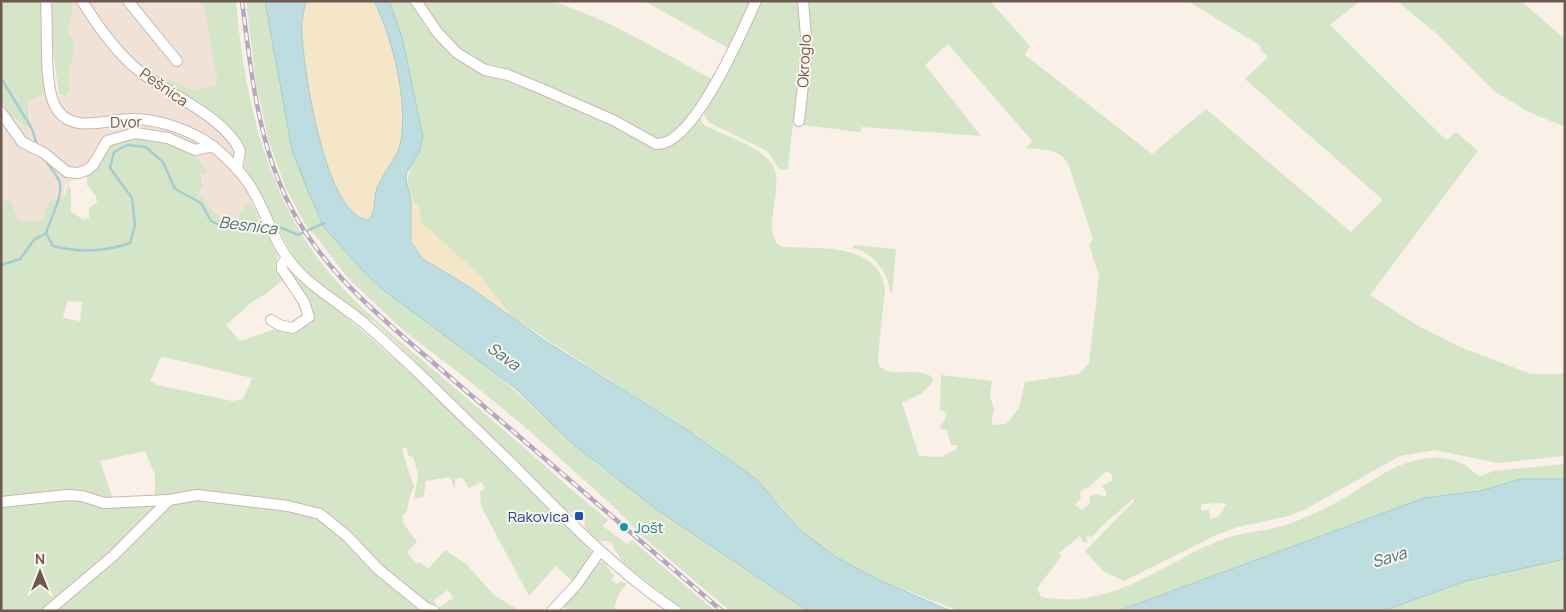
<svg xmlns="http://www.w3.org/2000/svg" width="1566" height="612" viewBox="0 0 1566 612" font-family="Manrope,sans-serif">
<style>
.residential{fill:#f0e2d6}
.green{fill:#d5e5c7;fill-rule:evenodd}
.sand{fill:#f4e6c6}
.water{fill:#bedde0;stroke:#a5cdd0}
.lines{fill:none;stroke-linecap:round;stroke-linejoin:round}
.stream{stroke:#a5cdd0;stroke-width:2.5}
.minor-casing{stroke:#c9b8ae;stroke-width:12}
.minor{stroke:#fff;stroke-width:10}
.rail-casing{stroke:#b3a7c1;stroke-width:4.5}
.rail{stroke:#fcf5ec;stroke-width:2.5;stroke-dasharray:8;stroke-linecap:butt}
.transit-dot{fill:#1a4fb4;stroke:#fcf5ec;stroke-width:2}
.culture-dot{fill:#0f9aa8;stroke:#fcf5ec;stroke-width:2}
.labels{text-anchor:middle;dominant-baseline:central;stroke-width:4;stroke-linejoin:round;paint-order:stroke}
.street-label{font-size:15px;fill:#6f584f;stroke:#fcf5ec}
.transit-label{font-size:15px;fill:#164399;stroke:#fcf5ec;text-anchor:end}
.culture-label{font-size:15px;fill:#0d838f;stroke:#fcf5ec;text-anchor:start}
.water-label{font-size:16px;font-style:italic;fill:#487479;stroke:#fcf5ec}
</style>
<rect width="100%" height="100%" fill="#f9f1e7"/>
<path class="residential" d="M72,1H203L217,79L215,85L193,90L157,74L227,127L245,150V159L262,198L248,203L232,227L214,212L197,192L203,187L201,166L196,155L87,173L65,185L64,198L49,201L42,220L34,222L18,220L10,200L1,201V99L7,113L23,126L31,120L28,102L45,94L63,96L71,86L69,72L75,45L67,30L72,12Z"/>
<g class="green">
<path d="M1,1H42L43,6L45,94L28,102L30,125L26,127L7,113L1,99Z"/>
<path d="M51,1H72V13L67,30L75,45L69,72L70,91L66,96L59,95L53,52Z"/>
<path d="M203,1H236C243,82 259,163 301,233C333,288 387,330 435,371C481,410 527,450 572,490L608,520L603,526L627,544L632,540L715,611H684L623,563L611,543L606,541L597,542L585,527L584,519L575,510L571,513L557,504L402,348L374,322L338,299L313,278L295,259L246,169L245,150L227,127L155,78L157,74L193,90L215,85L217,79Z"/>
<path d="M246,1H265L292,150L324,227L361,269L383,290L494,372L599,466L808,611H730L644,538L614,507L525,427L463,376L404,331L347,277L315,235L308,229L286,189L269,142L256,84Z"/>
<path d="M389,1H551C609,19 662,52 715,81L680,128L659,147L662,149L673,144L695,119L700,118L704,125L712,129C731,138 759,146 772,164C787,186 757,236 783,247C819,249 879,242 885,290L878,356L879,366C893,379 916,366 932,377L933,382L922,393L902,403L919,456L941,457L957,449L958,445H951L947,430L941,429L940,426L945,420L946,413L940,410L941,375L992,381L990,396L994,409L991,425L1006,424L1019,408L1025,382L1079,374L1089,363L1099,276L1089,245L1093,239L1068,163C1058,148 1042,150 1026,148L1032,141L948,44L925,65L981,136L862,127L860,132L803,125L806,1H990L1030,46L1025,55L1152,154L1206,109L1351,232L1383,200L1245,79L1268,57L1260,50L1261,46L1188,1H1360L1330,25L1446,140L1456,132L1478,151L1370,295L1420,327L1460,347L1531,374H1565V456L1498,463L1434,450L1400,456L1306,509L1289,516L1238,527L1216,535L1124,581L1104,572L1085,551L1135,500L1133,499L1104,524L1091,538L1088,536L1086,537L1088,541L1084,543L1080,536L1059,553L1061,557L1037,588L1041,597C1116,611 1164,560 1229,537C1242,533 1256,532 1270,529C1291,525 1311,515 1330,506C1362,490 1394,459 1432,458C1442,457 1456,460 1465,465C1470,468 1473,473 1480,476L1494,471L1565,464V479H1521L1480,491L1424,498L1118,611H959L877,579L836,557L801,531L782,507L743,469L684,428L512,317L480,276L422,223L418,206C411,201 411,198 409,190C404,166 419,159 423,137L402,37ZM1106,471L1112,474V481L1102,486L1106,491V497L1096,494L1089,497L1090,503L1082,510L1075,505L1081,498L1080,493L1083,489L1088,488ZM1223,503L1226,504L1219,516L1210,519L1209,510H1201V504Z"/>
<path d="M644,1H755L732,50Z"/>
<path d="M759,1H798C806,61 793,112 788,169L780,170L767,151L710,123L705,117L704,111Z"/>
<path d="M1397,1H1521L1565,39V127L1529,112L1494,91L1438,35Z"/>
<path d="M135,135C156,137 178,141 194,155C200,159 200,165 206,170L205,174H201L203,187L197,192L214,212L232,227L248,203L251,202L278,256L275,266L283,280L267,293L253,301L226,325L240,341L272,330L296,331L312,323L311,312L292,271L299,280L337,309L417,379L590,548L592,556L574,583L556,566L529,596L481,506L480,492L485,488L481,482L469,488L462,477L455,479V489L450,477L426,481L424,497L414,499L418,474L413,457L408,456L407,448L403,447V454L414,487L409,499L407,512L403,515V523L417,542L407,552L416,564L420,562L428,569L445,550L466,564L494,595L520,611H1V504L68,498L104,505L155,502L169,505L179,501L180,496L167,498L155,496V475L145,451L100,461L113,499L104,500L67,493L1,500V201L10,200L18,220L34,222L42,220L49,201L64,198L68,184L71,189V212L84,220L89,218V208L97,202L96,196L87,185V173L96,165L108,141ZM67,301L82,302L80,321L63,318ZM164,357L252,378L243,399L232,401L157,385L150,381L160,359ZM448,590L453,598L437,609L434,600Z"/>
<path d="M853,245L896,249L892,292L890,293C889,273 873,252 853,248Z"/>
<path d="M1565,559V611H1383L1466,581Z"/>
<path d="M599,562H604L614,576L611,580L617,584L620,582L627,583C621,590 614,601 615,611H570L561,605Z"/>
</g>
<g class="sand">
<path d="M306,1H374C393,36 407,101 401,140C399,158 384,171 377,188C373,198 377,212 368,220C325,216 303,68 302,32C301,22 304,11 306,1Z"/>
<path d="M411,201L418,206L422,223L480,276L512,317L471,288L423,259L415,250L410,234Z"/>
</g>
<g class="water">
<path d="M265,1H306C304,11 301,22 302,32C303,68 325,216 368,220C377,212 373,198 377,188C384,171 398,158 401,140C408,101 392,36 374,1H389L402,37L423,137L419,152L407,172L406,179L411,201V242L423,259L471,288L541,338L684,428L731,461L757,480L801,531L836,557L877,579L951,611H808L656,509L574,445L517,390L494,372L383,290L361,269L324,227L307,189L292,150Z"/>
<path d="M1521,479H1565V559L1466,581L1383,611H1118L1424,498L1480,491Z"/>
</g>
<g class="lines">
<g class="stream">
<path d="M1,12V33"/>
<path d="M1,78L32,129L37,145"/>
<path d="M45,160C49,166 58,176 60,183C63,196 50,220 46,233L53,246C80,253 104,252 130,243L135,225L132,198L110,168L114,152L127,145L146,147L163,162L175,189L201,203L211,221L219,225L269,228"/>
<path d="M274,228H282L298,235L324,223"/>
<path d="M1,265L20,259L34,240L46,233"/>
</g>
<defs>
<g id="minor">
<path d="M46,1C48,29 44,80 54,104C69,137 107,118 135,119C162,120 193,131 214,147C228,159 243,173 252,189C269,218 276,250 301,274C320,293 344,306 364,323C386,342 406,361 427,381C458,412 490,442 521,473C570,523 618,572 676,611"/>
<path d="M82,1C97,25 116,52 138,70C168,95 225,116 240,151L237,169"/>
<path d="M128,1L177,61"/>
<path d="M416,1L437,32L457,53L485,70L508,75L542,89L615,121L656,144C693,147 742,32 756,1"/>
<path d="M1,112L22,142L44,153L67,172L78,173L87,170L93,165L107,141L135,133L168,138L195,150L213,146"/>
<path d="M799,121L807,49L803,1"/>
<path d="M271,320L279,325L293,328L309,317L304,302L282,269V264L287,258"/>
<path d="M1,502L67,495L82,496L104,503L169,500L197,495L288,506L320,514L347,536L378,569L426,608L434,611"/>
<path d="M48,611L113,556L169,500"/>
<path d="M552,611L577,584L600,551"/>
</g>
</defs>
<use href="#minor" class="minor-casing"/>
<use href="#minor" class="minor"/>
<defs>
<path id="rail" d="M242,1C253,87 261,175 315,246C341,282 374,311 408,341L722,611"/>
</defs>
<use href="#rail" class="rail-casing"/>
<use href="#rail" class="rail"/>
</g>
<rect class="transit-dot" x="574" y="511" width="10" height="10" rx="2.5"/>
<circle class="culture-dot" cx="624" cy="527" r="5"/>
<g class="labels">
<g class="street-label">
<text transform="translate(804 61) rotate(-87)">Okroglo</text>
<text transform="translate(164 87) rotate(35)">Pešnica</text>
<text transform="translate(126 122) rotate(-1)">Dvor</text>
</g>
<g class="transit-label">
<text x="569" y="516">Rakovica</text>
</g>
<g class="culture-label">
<text x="634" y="527">Jošt</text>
</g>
<g class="water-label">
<text transform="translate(248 225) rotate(7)">Besnica</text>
<text transform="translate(504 356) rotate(36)">Sava</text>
<text transform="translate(1389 557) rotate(-17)">Sava</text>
</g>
</g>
<rect width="1566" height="612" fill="none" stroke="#6f584f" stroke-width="5"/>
<g transform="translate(40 572)" stroke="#fcf5ec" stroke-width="4" paint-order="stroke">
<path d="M0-4L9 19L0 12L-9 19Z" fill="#6f584f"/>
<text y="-8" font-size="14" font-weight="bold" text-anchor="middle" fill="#6f584f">N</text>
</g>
</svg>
